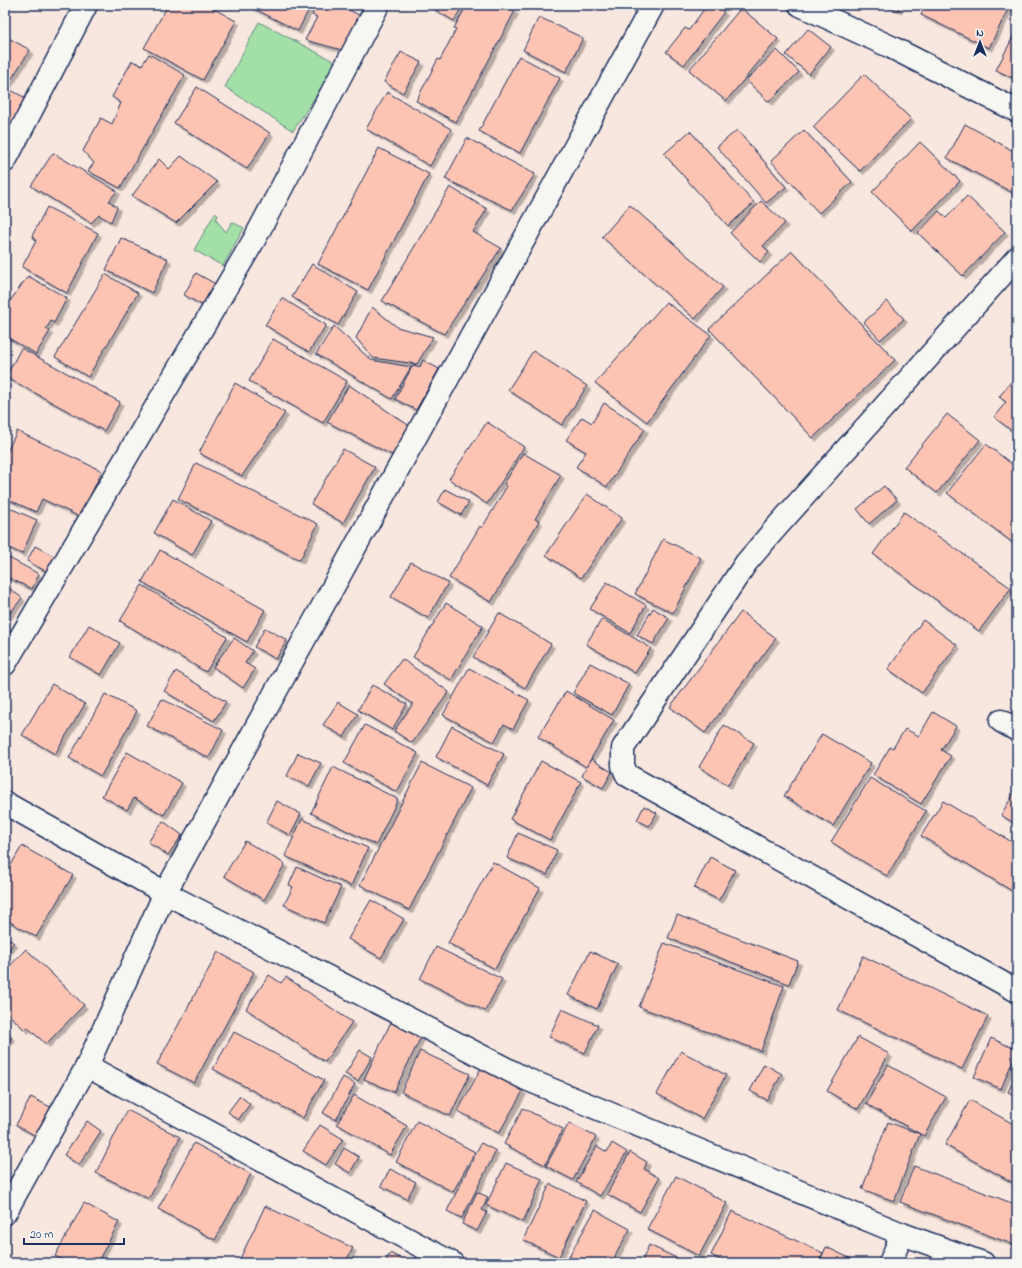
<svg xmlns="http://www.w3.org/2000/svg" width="1022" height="1268" viewBox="0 0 1022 1268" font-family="'Indie Flower',sans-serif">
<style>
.green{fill:#a3e0a7;stroke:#5f8882}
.building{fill:#fdc4b4;stroke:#1b2f5e;filter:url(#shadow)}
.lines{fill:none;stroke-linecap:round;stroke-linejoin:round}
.street-casing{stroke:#1b2f5e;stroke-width:25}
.street{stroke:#f6f6f2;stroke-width:22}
</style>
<defs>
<filter id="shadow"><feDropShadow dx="3.5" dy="3.5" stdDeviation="0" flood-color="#0004"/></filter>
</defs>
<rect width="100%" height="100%" fill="#f8e7df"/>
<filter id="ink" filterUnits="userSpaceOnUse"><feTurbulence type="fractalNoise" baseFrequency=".025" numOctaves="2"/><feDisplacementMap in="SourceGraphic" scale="8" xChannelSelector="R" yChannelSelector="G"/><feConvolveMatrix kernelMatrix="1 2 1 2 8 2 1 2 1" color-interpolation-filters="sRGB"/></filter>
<g filter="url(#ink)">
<g class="green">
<path d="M259,22L337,63L293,131L225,87Z"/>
<path d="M215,213L218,215L216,220L226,232L232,222L244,228L223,266L194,250Z"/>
</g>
<g class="building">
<path d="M168,5H207L236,21L203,80L144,48Z"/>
<path d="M252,5H311L298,31L251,7Z"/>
<path d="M317,5H339L367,19L342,50L305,40L317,17L312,15Z"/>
<path d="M434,5H463L454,21L432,8Z"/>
<path d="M467,5H503L515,11L456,122L416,101L438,59L440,60L456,29L454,28Z"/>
<path d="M707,5H715L724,12L684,65L666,52L685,28L689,30Z"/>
<path d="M887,5H900L898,10Z"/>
<path d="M926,5H1010L989,48L921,15Z"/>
<path d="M741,8L778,39L726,101L689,70Z"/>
<path d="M539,17L583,38L566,72L523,50Z"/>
<path d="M808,29L831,47L809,74L786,55Z"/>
<path d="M1015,33L1017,34V80L996,70Z"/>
<path d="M5,36L30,50L5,89Z"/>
<path d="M777,50L799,72L769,102L746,80Z"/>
<path d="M401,52L421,62L403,93L384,82Z"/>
<path d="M149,54L185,75L120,188L88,171L94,163L83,151L101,118L112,124L121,103L112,97L132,61L142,65Z"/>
<path d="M519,56L560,78L520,153L479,131Z"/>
<path d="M864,74L911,119L860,171L813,127Z"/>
<path d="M197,87L270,133L247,169L174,123Z"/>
<path d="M7,88L33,102L11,140L5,136V92Z"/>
<path d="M387,92L451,129L430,166L366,129Z"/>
<path d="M965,124L1017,153V195L947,158Z"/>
<path d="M737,130L786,187L766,203L717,147Z"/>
<path d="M804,130L852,182L819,213L771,161Z"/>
<path d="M690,131L754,203L728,226L664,154Z"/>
<path d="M467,138L535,174L512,210L445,179Z"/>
<path d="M920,142L960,181L912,231L872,192Z"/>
<path d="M379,148L429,174L368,290L318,264Z"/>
<path d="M53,153L117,191L109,201L117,207L111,222L99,215L91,223L31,186Z"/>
<path d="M181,156L217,182L176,223L132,196L159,159L169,169Z"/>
<path d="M450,187L487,209L473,232L501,248L444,334L382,301Z"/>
<path d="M967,196L1005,232L963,276L918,233L939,211L946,218Z"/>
<path d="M761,201L785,223L763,246L769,252L760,262L730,233Z"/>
<path d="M630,205L723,287L695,319L602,237Z"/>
<path d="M47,207L98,233L67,293L22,267L36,241L32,236Z"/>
<path d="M121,238L168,259L152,293L106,270Z"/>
<path d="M792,251L895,360L813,438L709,329Z"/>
<path d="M312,264L358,292L338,325L292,297Z"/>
<path d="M196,273L219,286L207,308L184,295Z"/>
<path d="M105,274L138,293L88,377L55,357Z"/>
<path d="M28,276L67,298L54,323L51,321L46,329L50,331L36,354L5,336V298L10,301Z"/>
<path d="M282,298L326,325L309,352L265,325Z"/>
<path d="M887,301L904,319L880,340L864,322Z"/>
<path d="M666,302L711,335L647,422L595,383Z"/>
<path d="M372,307L397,327L433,337L417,364L373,358L356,338Z"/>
<path d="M334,326L371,360L411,367L392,399L316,354Z"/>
<path d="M273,339L347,381L323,423L249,381Z"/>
<path d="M21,348L120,402L104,431L6,377Z"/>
<path d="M533,351L587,386L562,425L508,390Z"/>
<path d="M423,360L439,369L416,410L395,399L413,365L420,367Z"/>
<path d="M1015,377L1017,379V435L994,417L1006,402L999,397Z"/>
<path d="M235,383L285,413L242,476L199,453Z"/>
<path d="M349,385L417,431L402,460L327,422Z"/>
<path d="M604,403L645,429L607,487L576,467L586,452L566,440L582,417L592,423Z"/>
<path d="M947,414L980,440L937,493L904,467Z"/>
<path d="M487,422L524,447L487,504L449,479Z"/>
<path d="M17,431L102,471L80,517L42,499L36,512L5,498V456Z"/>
<path d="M986,444L1017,468V546L947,493Z"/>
<path d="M343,449L375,467L343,523L311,504Z"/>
<path d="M523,453L561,475L535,519L539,521L491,602L449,578L480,526L482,528L507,486L504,484Z"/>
<path d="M196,463L318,524L300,560L178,499Z"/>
<path d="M884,486L897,500L869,524L857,509Z"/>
<path d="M445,489L469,502L461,515L438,502Z"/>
<path d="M587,494L622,518L581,578L546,555Z"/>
<path d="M173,499L211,521L192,555L154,533Z"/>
<path d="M5,506L37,520L22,554L5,546Z"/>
<path d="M904,512L1011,588L979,631L873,554Z"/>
<path d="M663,539L701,558L673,613L635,594Z"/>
<path d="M35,546L62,560L53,575L27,561Z"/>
<path d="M160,550L265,610L247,642L142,582Z"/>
<path d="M9,558L39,574L32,589L5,576V565Z"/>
<path d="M411,562L448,583L428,618L391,597Z"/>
<path d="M607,582L646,605L630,633L590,609Z"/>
<path d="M5,585L22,598L7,617L5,615Z"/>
<path d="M142,585L227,637L206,672L120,621Z"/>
<path d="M446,603L483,626L451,680L413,657Z"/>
<path d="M653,608L669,618L653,644L637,635Z"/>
<path d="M741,612L776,638L705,733L670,707Z"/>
<path d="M499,613L551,644L525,688L473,657Z"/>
<path d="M602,619L651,648L635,673L586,644Z"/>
<path d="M923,620L957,645L922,693L888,669Z"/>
<path d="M89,625L120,643L101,675L70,657Z"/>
<path d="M265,628L287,640L276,659L254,647Z"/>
<path d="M234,638L253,651L245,663L255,669L243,688L213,667Z"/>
<path d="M402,659L449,692L412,743L394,731L413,704L384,684Z"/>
<path d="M590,663L629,684L612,715L573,693Z"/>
<path d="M469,668L529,700L513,729L504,724L494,742L443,715Z"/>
<path d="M176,671L226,702L214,721L164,691Z"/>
<path d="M52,684L85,704L55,754L22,735Z"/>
<path d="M372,685L407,704L392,730L358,710Z"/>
<path d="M566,691L614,720L586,767L538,737Z"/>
<path d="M105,694L137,711L101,776L69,758Z"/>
<path d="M162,699L223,730L209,758L147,726Z"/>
<path d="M338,702L358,714L344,737L323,725Z"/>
<path d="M933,712L956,726L941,750L951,756L921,804L873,775L890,747L893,748L905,729L919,736Z"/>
<path d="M365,725L418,753L397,792L344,763Z"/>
<path d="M724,725L754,743L728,785L699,767Z"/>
<path d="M452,726L504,754L487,785L436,757Z"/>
<path d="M822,734L871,763L833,826L784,796Z"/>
<path d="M127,752L182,783L164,815L134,798L127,810L102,796Z"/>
<path d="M298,753L321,763L309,786L287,776Z"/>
<path d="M591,759L612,772L603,788L582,776Z"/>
<path d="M541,761L581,782L550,840L510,819Z"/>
<path d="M422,763L471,788L409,910L360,885Z"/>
<path d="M333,767L398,799L376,845L311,813Z"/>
<path d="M870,778L926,811L887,876L831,842Z"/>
<path d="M1017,788V825L1001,815Z"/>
<path d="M277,801L301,814L290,835L266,823Z"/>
<path d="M943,801L1017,845V894L921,836Z"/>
<path d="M644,806L657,813L649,826L637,820Z"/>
<path d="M302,819L368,848L351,886L285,856Z"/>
<path d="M163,821L182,835L168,855L148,842Z"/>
<path d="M518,833L557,850L547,875L507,858Z"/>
<path d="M245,841L285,864L264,900L224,876Z"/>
<path d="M22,846L73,875L36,937L5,919V875Z"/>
<path d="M710,857L735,870L719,900L694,888Z"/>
<path d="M493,862L540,888L495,969L448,943Z"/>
<path d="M297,867L341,887L324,923L284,905L293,887L289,885Z"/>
<path d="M371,900L404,919L381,958L348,939Z"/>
<path d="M677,915L798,961L789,984L668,938Z"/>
<path d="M5,936L14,943L5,954Z"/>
<path d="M664,943L784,986L761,1051L639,1007Z"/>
<path d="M436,947L502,979L485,1011L420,979Z"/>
<path d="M26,949L84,1005L46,1044L27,1027L25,1030L5,1011V971Z"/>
<path d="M590,951L618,964L597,1009L568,995Z"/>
<path d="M218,952L254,972L194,1083L157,1064Z"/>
<path d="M863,956L988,1016L962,1069L838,1010Z"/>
<path d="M269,975L281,983L286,977L352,1022L325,1062L246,1009Z"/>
<path d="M562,1009L598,1025L585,1053L549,1037Z"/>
<path d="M391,1022L421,1037L394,1092L364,1079Z"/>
<path d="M5,1031L12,1038L5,1045Z"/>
<path d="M234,1032L324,1080L303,1118L213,1069Z"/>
<path d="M858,1037L889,1054L858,1109L827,1091Z"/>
<path d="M991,1038L1017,1050L1001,1089L974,1077Z"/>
<path d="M360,1050L372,1057L358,1081L345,1074Z"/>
<path d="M420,1051L470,1074L450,1116L401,1092Z"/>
<path d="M681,1051L726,1075L702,1119L657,1094Z"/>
<path d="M764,1064L782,1074L767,1100L750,1091Z"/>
<path d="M888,1065L946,1097L924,1136L866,1104Z"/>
<path d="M481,1068L523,1091L499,1133L458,1111Z"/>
<path d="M1017,1072V1096L1008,1092Z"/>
<path d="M343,1077L355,1084L336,1120L323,1113Z"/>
<path d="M354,1095L407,1126L390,1155L337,1124Z"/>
<path d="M240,1096L250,1104L238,1120L228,1112Z"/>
<path d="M31,1097L52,1108L36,1136L16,1125Z"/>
<path d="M970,1100L1017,1126V1185L945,1145Z"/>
<path d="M523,1108L563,1129L545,1165L504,1144Z"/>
<path d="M127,1110L180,1137L149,1199L96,1173Z"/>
<path d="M87,1121L101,1131L79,1165L64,1155Z"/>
<path d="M417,1121L475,1152L453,1192L396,1162Z"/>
<path d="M888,1122L920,1134L894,1201L862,1189Z"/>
<path d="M569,1123L596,1137L573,1180L546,1166Z"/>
<path d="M320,1125L343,1139L326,1165L303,1151Z"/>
<path d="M194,1143L251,1174L215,1240L158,1209Z"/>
<path d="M481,1143L496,1151L462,1218L447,1211Z"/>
<path d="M612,1143L627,1152L600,1196L576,1182L597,1146L607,1152Z"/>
<path d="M344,1148L359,1157L350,1173L335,1164Z"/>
<path d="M630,1152L647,1162L644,1169L659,1178L640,1212L607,1194Z"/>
<path d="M506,1163L542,1179L523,1222L486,1205Z"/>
<path d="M914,1166L1017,1205V1246L900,1202Z"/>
<path d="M390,1169L416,1182L407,1199L381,1186Z"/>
<path d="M676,1176L727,1203L699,1256L647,1229Z"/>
<path d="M550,1184L586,1201L559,1257L523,1240Z"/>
<path d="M477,1192L488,1197L482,1210L487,1212L477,1231L462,1224Z"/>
<path d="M84,1203L119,1222L97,1263H68L55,1256Z"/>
<path d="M265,1206L353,1248L345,1263H238Z"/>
<path d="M595,1210L630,1229L611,1263H582L569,1256Z"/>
<path d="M732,1211L823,1253L818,1263H727L711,1255Z"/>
<path d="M649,1245L687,1263H641Z"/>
<path d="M826,1247L860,1263H819Z"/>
<path d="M390,1253L409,1263H385Z"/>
<path d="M545,1257L557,1263H541Z"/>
</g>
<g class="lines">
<defs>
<g id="street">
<path d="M800,5L891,47L1017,111"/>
<path d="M5,161L86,5"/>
<path d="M1017,258L774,530L746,563L623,748V766L627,775L1017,991"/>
<path d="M5,664L254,240L378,5"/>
<path d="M1001,721L1017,730"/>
<path d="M5,803L165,893L526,1079L902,1234L983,1263"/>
<path d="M87,1066L452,1263"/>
<path d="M5,1213L87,1066L165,893L653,5"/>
<path d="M890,1263L902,1234"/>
</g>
</defs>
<use href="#street" class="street-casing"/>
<use href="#street" class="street"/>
</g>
</g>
<rect width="1022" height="1268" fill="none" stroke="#f6f6f2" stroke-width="20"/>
<rect x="10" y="10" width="1002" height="1248" fill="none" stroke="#1b2f5e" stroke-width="1.5" filter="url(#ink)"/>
<g transform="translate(980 42)" stroke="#f6f6f2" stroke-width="3" paint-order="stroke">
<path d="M0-3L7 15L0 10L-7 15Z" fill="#1b2f5e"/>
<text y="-6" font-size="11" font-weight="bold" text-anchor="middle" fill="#1b2f5e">N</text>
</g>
<path d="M24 1238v6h100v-6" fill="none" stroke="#1b2f5e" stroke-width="2"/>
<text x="30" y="1238" font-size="12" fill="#1b2f5e" stroke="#f6f6f2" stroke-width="3" paint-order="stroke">20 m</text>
</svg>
